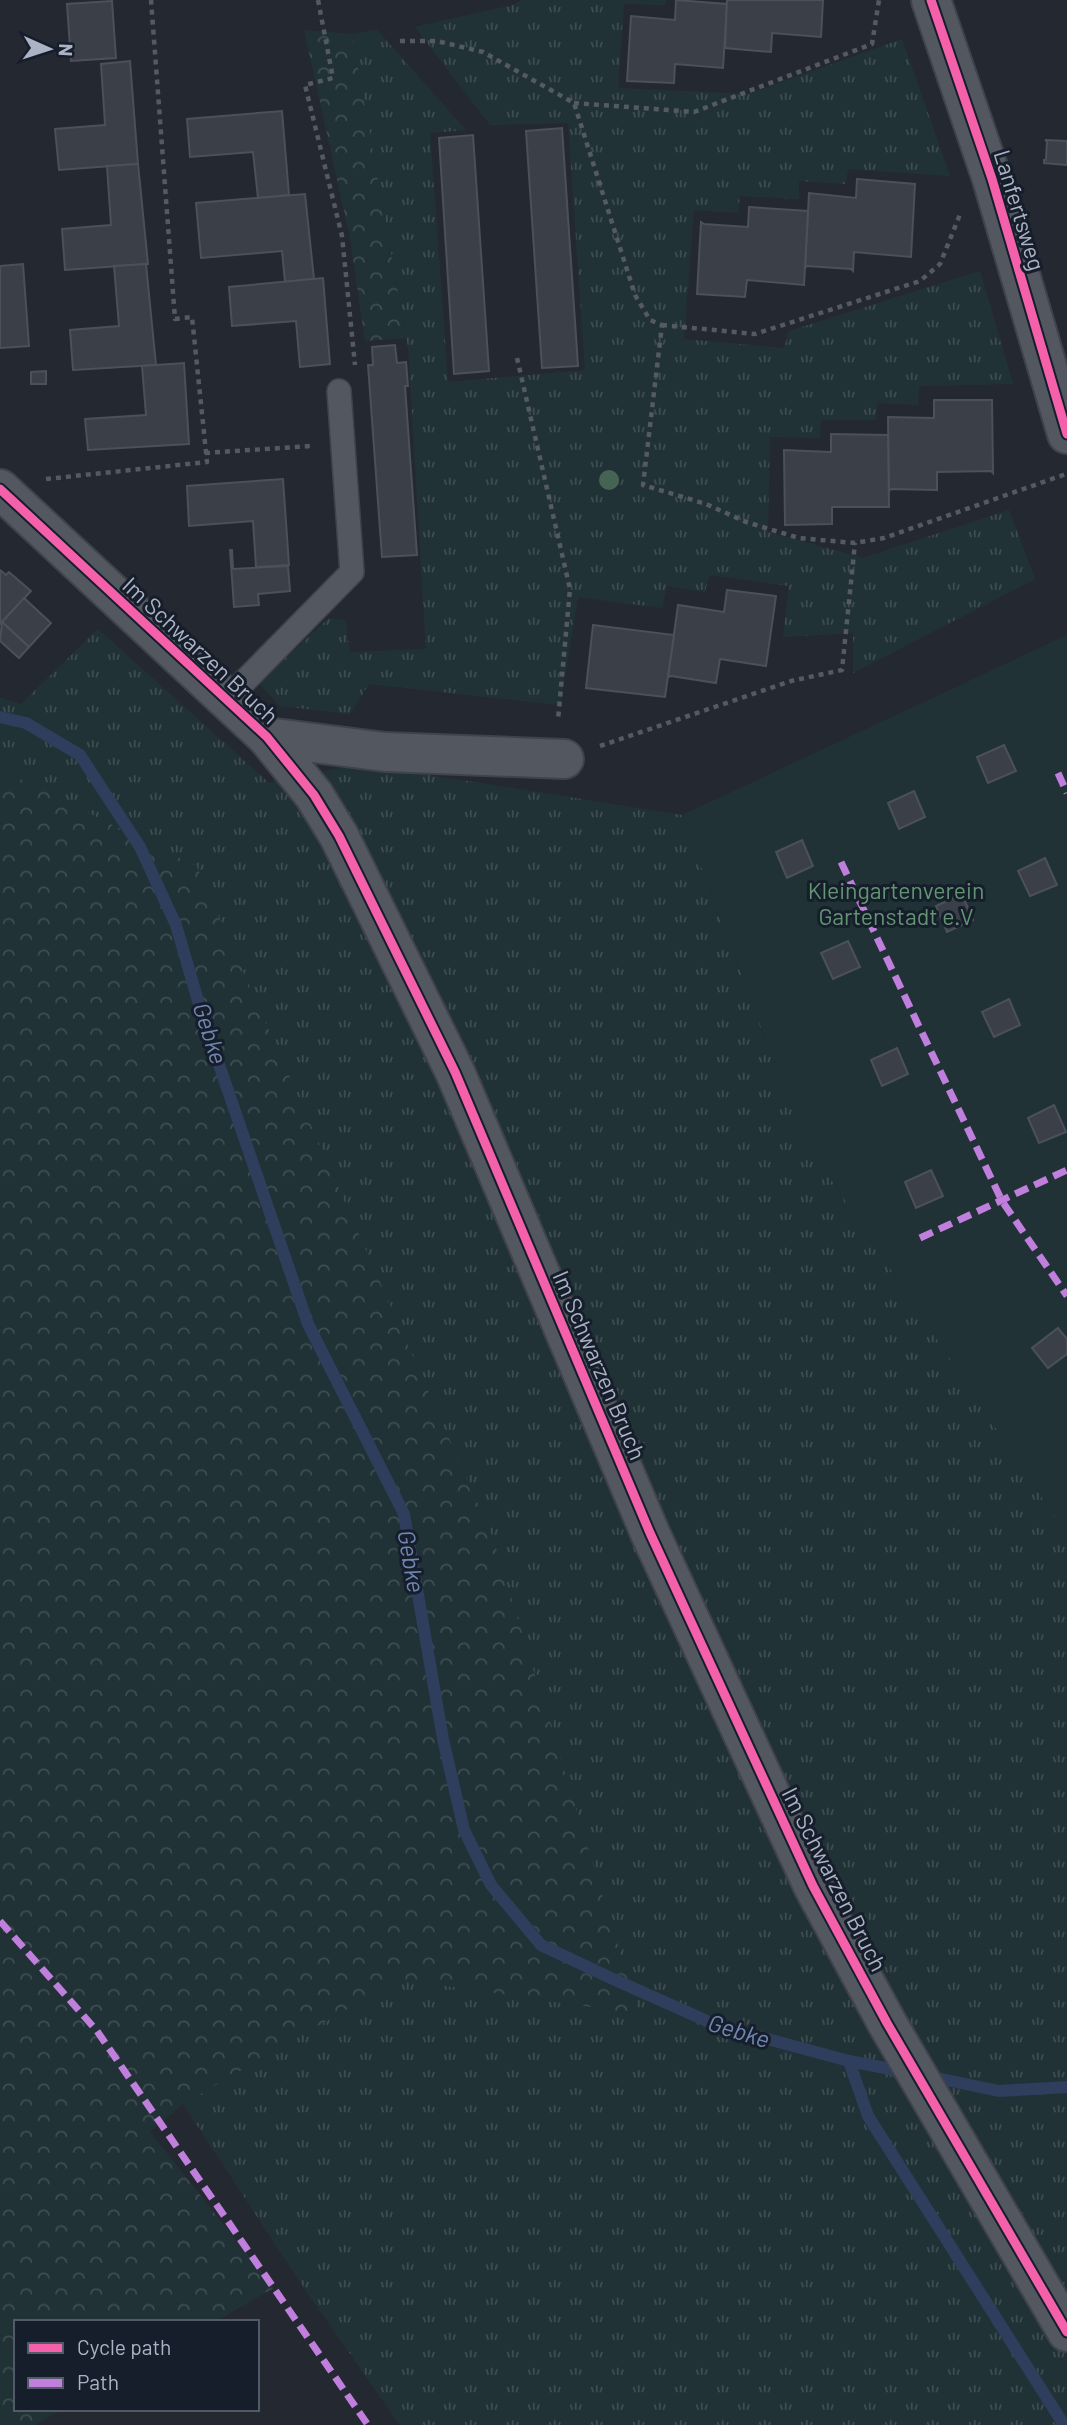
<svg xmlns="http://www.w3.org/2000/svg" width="1067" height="2425" viewBox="0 0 1067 2425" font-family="Barlow,sans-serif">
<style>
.grass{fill:url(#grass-tufts)}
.forest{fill:url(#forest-crowns)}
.garden{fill:#213237}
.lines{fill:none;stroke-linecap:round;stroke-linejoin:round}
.stream{stroke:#2e3e5c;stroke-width:12}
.building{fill:#3b3f48;stroke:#4b505a;stroke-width:2}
.lane-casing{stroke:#40434b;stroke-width:26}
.street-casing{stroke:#40434b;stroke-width:42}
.path{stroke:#555a62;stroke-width:4.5;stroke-dasharray:5 5;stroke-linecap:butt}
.lane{stroke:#525760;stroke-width:23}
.street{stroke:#525760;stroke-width:38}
.quiet{stroke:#c07fdc;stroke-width:7;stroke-dasharray:14 7;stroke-linecap:butt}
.cycleway-casing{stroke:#171e2b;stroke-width:13}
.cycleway{stroke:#f560ab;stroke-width:9}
.tree{fill:#466454}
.labels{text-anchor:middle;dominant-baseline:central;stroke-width:6;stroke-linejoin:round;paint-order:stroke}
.street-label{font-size:23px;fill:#abb3c5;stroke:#171e2b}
.park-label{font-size:23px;fill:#619671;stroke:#171e2b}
.water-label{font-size:24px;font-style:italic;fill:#7186b0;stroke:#171e2b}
</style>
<defs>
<pattern id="grass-tufts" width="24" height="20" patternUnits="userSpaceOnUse" patternTransform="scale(1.75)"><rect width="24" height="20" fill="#213237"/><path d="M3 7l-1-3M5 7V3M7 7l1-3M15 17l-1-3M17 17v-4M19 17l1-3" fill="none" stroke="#3f4d52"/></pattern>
<pattern id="forest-crowns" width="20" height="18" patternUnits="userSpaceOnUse" patternTransform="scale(1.75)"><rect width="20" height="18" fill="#213237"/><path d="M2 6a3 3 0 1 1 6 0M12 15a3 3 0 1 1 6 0" fill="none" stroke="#3f4d52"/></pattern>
</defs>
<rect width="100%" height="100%" fill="#242831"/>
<g class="grass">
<path d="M523,0H666L665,5L624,4L618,88L749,94L902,39L950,176L848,169L845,184L799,181V199L740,196L738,213L694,210L684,339L784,348L789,331L980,271L1013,384L919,386L918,405L877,403L876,420H821L820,438L770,437L768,532L863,558L1009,510L1035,579L853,673V633L783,637L789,586L709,575L705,592L667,586L662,608L578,597L560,705L369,684L350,714L280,706L259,683L329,618L345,620L350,652L426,649L408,347L352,34L377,30L466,130L430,133L448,382L585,370L568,123L490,125L415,27L512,5Z"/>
<path d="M98,629L269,783L361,764L682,815L801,1134L1067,1535V2425H400L308,2294L183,2104L399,1979L639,2014L197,867L0,769V698L21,704Z"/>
</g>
<g class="forest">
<path d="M304,30L352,34L406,338L365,341L350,238Z"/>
<path d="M0,769L197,867L493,1538L639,2014L399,1979L183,2104L150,2132L274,2288L214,2322H16V2409H62L34,2425H0Z"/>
</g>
<path class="garden" d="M1067,635V1535L801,1134L682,815Z"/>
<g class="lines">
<g class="stream">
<path d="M0,717L26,723L80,755L140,847L176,925L203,1018L308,1324L404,1514L443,1739L464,1830L491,1885L541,1945L613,1979L716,2025L849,2061L906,2072"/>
<path d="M849,2061L868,2116L1064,2425"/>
<path d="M927,2076L999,2091L1067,2087"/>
</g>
</g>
<g class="building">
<path d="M676,0L727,4L723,68L675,64L674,83L627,81L631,16L675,20Z"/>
<path d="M727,0H823L821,37L772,33L771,52L725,48Z"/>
<path d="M112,1L116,58L71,61L67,4Z"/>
<path d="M130,61L138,164L59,170L55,129L105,125L101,64Z"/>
<path d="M282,111L289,195L258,198L253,152L190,157L187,119Z"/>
<path d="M562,128L578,366L542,368L526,131Z"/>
<path d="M473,135L489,371L454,374L439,138Z"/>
<path d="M1045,140L1067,141V165L1044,163V160H1046L1047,141Z"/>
<path d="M138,164L148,264L65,270L62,229L111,225L107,166Z"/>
<path d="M857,179L915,184L911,257L854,252L853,271L851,269L807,266L805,268L809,193L856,198Z"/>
<path d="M305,194L314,279L285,282L282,251L201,258L196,203Z"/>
<path d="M749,207L808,211L804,285L747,280L745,297L697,294L701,222L704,224L748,227Z"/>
<path d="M23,264L29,346L0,348V266Z"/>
<path d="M146,264L156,365L73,370L70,330L119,326L114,266Z"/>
<path d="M323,278L330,364L300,367L296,321L232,326L229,287Z"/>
<path d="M395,345L397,363L406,362L408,386H405L417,555L382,557L368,365H373L372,347Z"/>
<path d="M184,363L189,444L88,450L85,419L146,415L142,366Z"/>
<path d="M46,371V384H31V372Z"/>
<path d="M934,400H992L993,473L991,471L937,472V490L891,489L889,491L888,417L934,418Z"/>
<path d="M831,434L888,435L889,507H832V524L785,525L784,450L831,452Z"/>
<path d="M283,479L289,565L256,567L253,521L189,526L187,486Z"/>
<path d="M230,550H232L233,569L288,566L290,591L258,594L259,605L234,607Z"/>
<path d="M0,570L6,575L9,572L31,591L0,624Z"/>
<path d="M727,590L776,596L766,666L720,659L716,683L671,676L668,677L678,605L724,612Z"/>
<path d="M24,598L51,623L29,647L2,622Z"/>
<path d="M2,622L29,647L19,658L0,641Z"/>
<path d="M593,625L674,635L665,697L586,688Z"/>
<path d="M1004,745L1016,771L988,783L977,757Z"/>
<path d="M914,791L925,817L899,829L888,803Z"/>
<path d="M802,840L813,866L787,878L776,852Z"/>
<path d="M1045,858L1057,885L1030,896L1018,871Z"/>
<path d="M962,894L973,920L947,932L936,906Z"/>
<path d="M848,941L860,967L833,979L821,953Z"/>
<path d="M1009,999L1020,1025L994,1037L982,1012Z"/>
<path d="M897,1048L908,1074L882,1086L871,1060Z"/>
<path d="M1054,1105L1066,1132L1039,1143L1028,1118Z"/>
<path d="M931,1170L943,1196L916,1208L905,1182Z"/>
<path d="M1058,1328L1067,1339V1354L1048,1368L1032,1348Z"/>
</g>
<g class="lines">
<defs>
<path id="lane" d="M227,699L352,572L339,391"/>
<g id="street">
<path d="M931,0L992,179L1067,434"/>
<path d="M0,489L267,737L314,795L339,836L455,1072L650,1533L813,1886L887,2023L1067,2332"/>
<path d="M267,737L385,752L564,759"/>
</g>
</defs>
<use href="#lane" class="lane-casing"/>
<use href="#street" class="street-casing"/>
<g class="path">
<path d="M318,0L333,78L305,85L342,236L355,365"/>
<path d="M400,41H437L483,52L574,103L635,295L650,320L662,325L643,485L706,504L746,522L799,538L855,543L884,538L1066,474"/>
<path d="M574,103L694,112L872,44L879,0"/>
<path d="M662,325L755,334L920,281L940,264L961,212"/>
<path d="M517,358L570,589L558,720"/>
<path d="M205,453L311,446"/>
<path d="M46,479L207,462L192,317L175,319L151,0"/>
<path d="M600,746L791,681L842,670L855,543"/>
</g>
<use href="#lane" class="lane"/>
<use href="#street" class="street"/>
<g class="quiet">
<path d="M1058,773L1067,793"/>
<path d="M841,862L1002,1201L1067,1296"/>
<path d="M920,1238L1067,1170"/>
<path d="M0,1921L97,2031L368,2425"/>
</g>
<defs>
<g id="cycleway">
<path d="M931,0L992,179L1067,434"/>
<path d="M0,489L267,737L314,795L339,836L455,1072L650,1533L813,1886L887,2023L1067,2332"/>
</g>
</defs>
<use href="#cycleway" class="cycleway-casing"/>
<use href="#cycleway" class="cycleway"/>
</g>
<circle class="tree" cx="609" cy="480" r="10"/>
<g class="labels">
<g class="street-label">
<text transform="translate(1020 210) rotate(73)">Lanfertsweg</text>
<text transform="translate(201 650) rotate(43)">Im Schwarzen Bruch</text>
<text transform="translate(600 1365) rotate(67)">Im Schwarzen Bruch</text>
<text transform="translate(835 1879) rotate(63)">Im Schwarzen Bruch</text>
</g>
<g class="park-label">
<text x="896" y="890">Kleingartenverein<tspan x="896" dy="26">Gartenstadt e.V</tspan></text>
</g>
<g class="water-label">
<text transform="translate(211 1033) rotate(72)">Gebke</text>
<text transform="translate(412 1561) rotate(80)">Gebke</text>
<text transform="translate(739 2030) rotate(17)">Gebke</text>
</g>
</g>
<rect x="14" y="2320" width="245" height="91" fill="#171e2b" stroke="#525a69" stroke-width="2"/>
<rect x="28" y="2343" width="35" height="10" fill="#f560ab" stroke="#525a69" stroke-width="2"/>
<text x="77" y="2355" font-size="21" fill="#abb3c5">Cycle path</text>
<rect x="28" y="2378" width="35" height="10" fill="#c07fdc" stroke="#525a69" stroke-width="2"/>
<text x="77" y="2390" font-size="21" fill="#abb3c5">Path</text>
<g transform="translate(49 49) rotate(93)" stroke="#171e2b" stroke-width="5" paint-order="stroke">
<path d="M0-5L12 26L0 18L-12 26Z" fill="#abb3c5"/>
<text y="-10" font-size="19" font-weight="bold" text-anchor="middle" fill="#abb3c5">N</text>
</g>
</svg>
